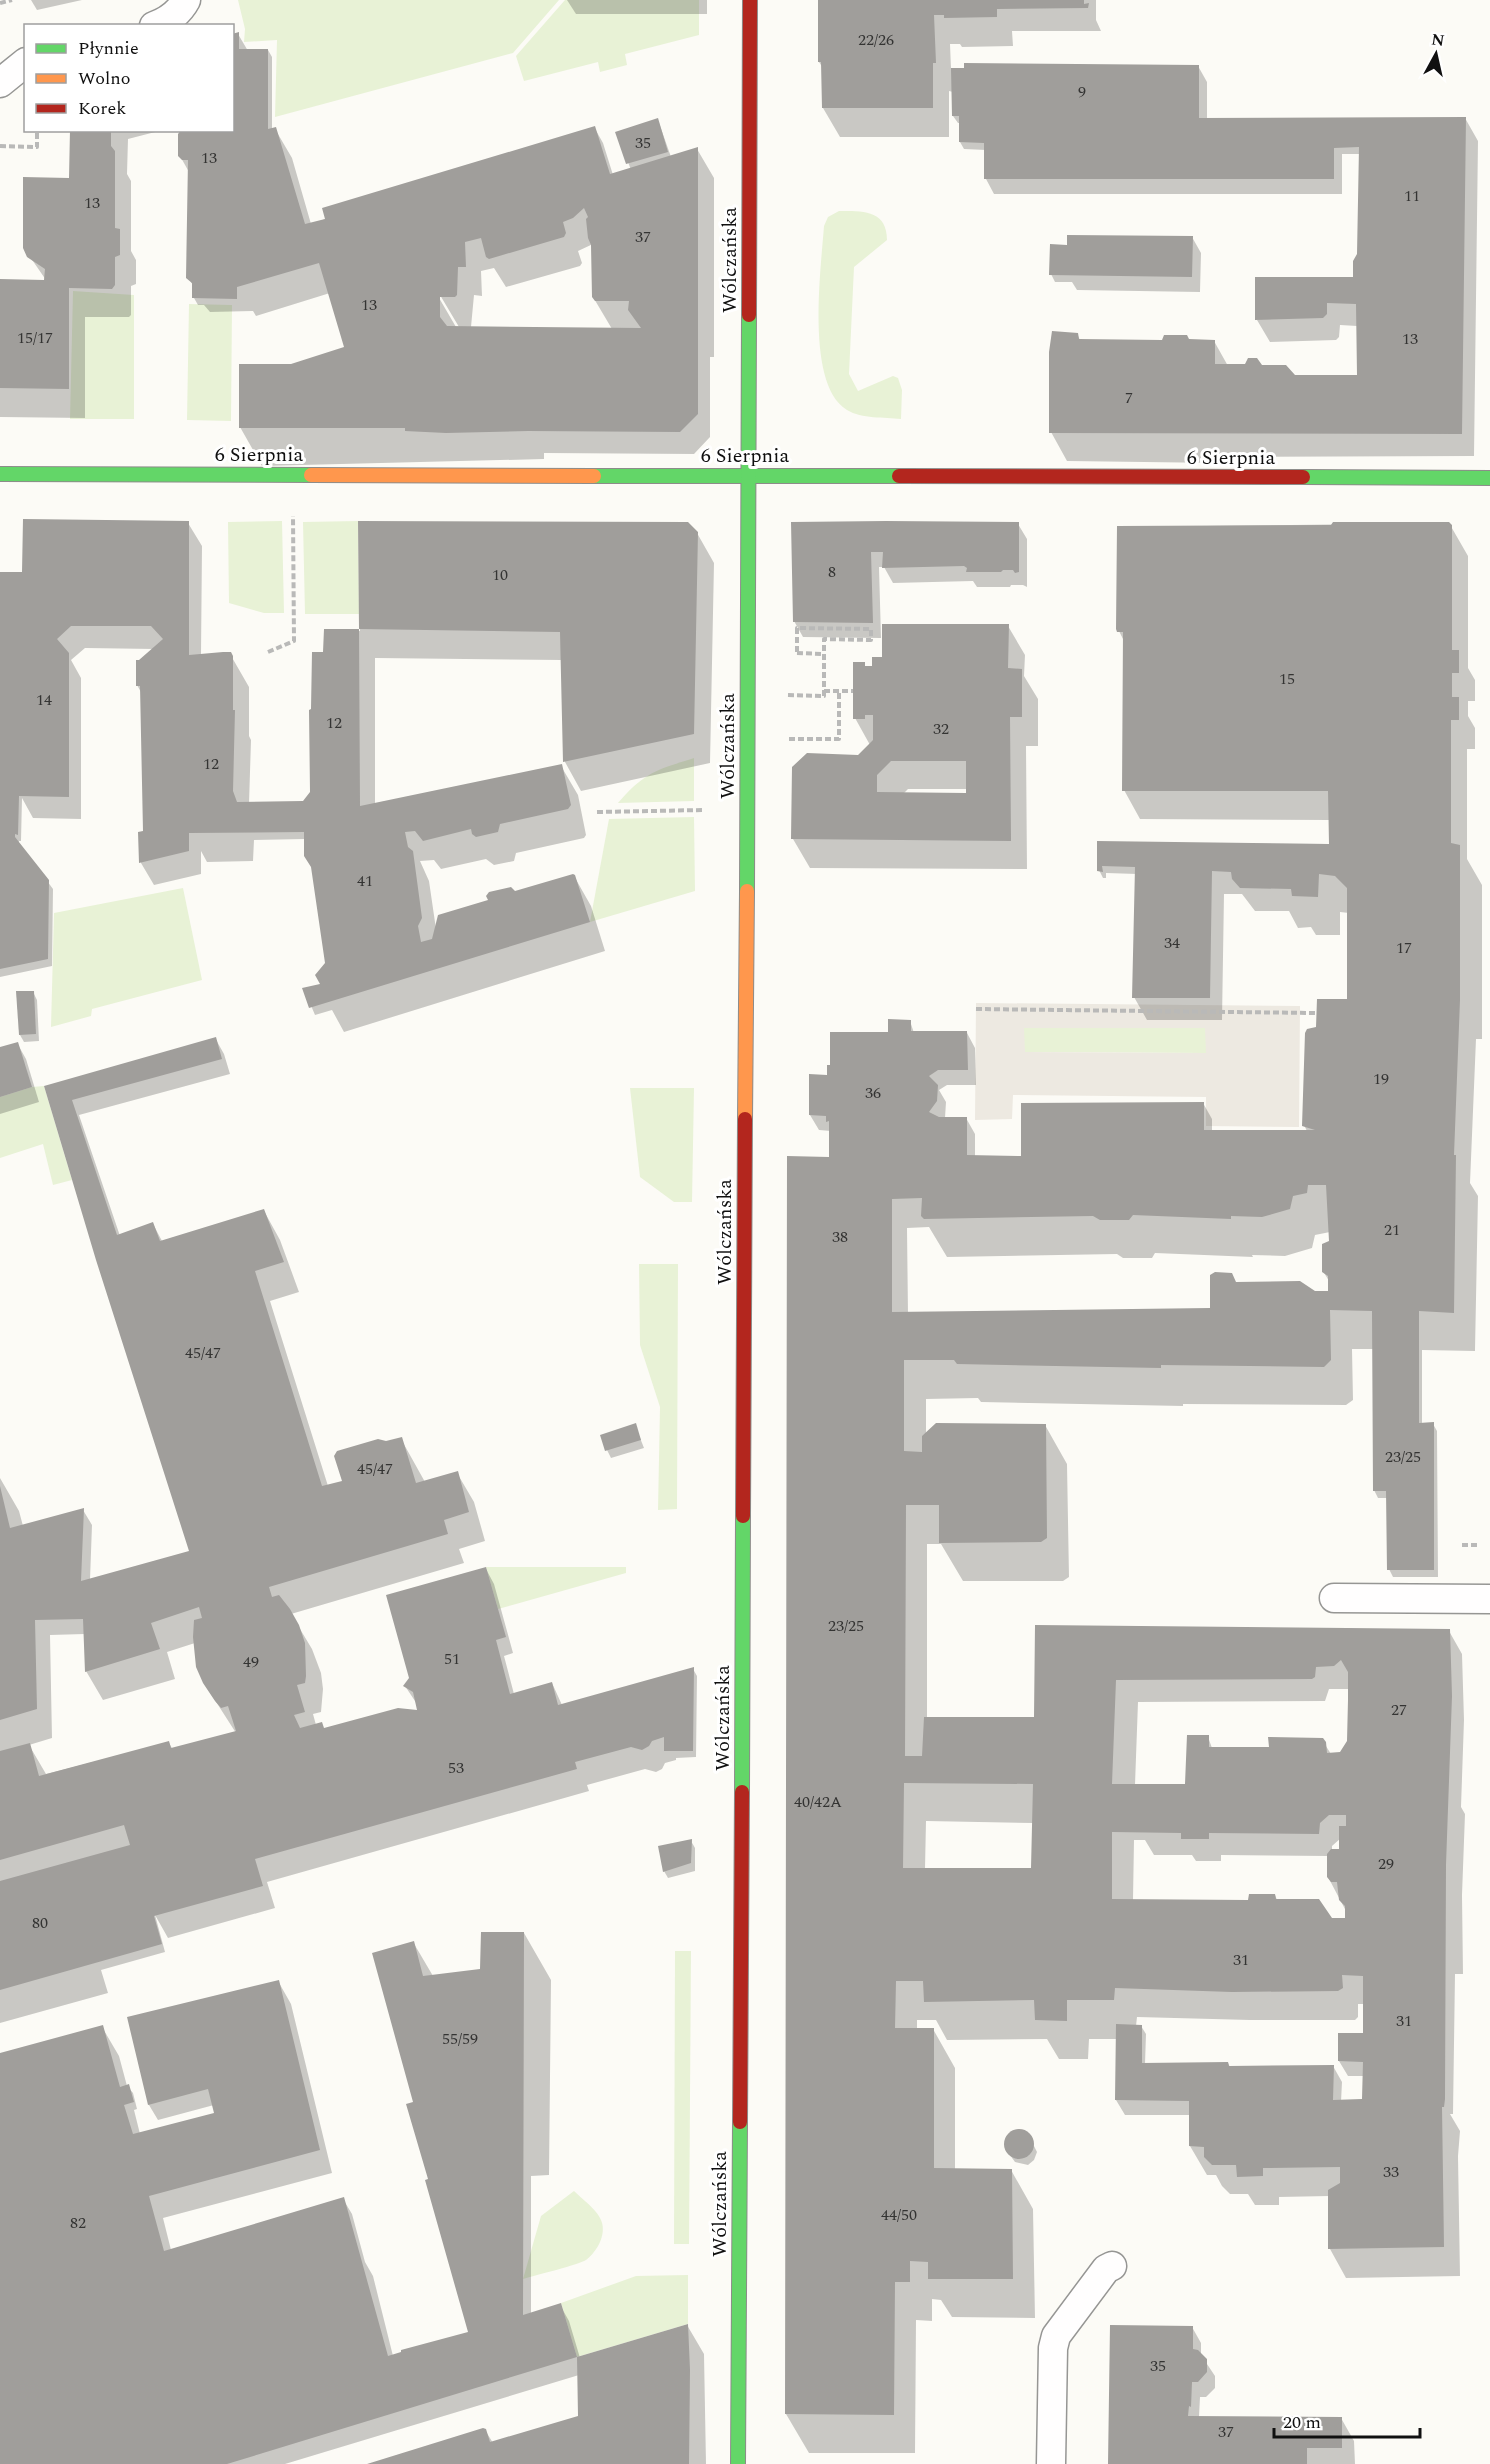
<svg xmlns="http://www.w3.org/2000/svg" width="1490" height="2464" viewBox="0 0 1490 2464" font-family="Spectral,serif">
<style>
.green{fill:#e8f2d6}
.plaza{fill:#ede9e1;fill-rule:evenodd}
.shadow{fill:#0003;fill-rule:evenodd}
.building{fill:#a09e9b;fill-rule:evenodd}
.lines{fill:none;stroke-linecap:round;stroke-linejoin:round}
.lane-casing{stroke:#969694;stroke-width:31}
.fast-casing{stroke:#8d8c8a;stroke-width:16}
.slow-casing{stroke:#8d8c8a;stroke-width:16}
.jam-casing{stroke:#8d8c8a;stroke-width:16}
.path{stroke:#b9b9b8;stroke-width:4;stroke-dasharray:6 3;stroke-linecap:butt}
.lane{stroke:#fffefe;stroke-width:28}
.fast{stroke:#63d668;stroke-width:14}
.slow{stroke:#ff974d;stroke-width:14}
.jam{stroke:#b3261e;stroke-width:14}
.labels{text-anchor:middle;dominant-baseline:central;stroke-width:6;stroke-linejoin:round;paint-order:stroke}
.number-label{font-size:16px;fill:#343433}
.street-label{font-size:20px;fill:#101010;stroke:#fff}
</style>
<rect width="100%" height="100%" fill="#fcfbf6"/>
<g class="green">
<path d="M238,0H559L513,53L275,117L277,40L244,42L245,29Z"/>
<path d="M565,0H699V35L625,54L627,65L600,72L598,62L524,81L516,56Z"/>
<path d="M839,211C863,211 887,210 887,240L854,267L849,374L858,391L893,376L898,378L902,390L901,419C884,417 862,419 847,410C805,385 821,269 824,226L828,217Z"/>
<path d="M73,291L134,295V419H70Z"/>
<path d="M189,304L232,305L231,421L187,420Z"/>
<path d="M282,521L284,613H264L229,603L228,522Z"/>
<path d="M358,521L359,614H305L303,522Z"/>
<path d="M694,758V801L618,803C645,772 656,770 694,758Z"/>
<path d="M694,817L695,891L590,922L609,819Z"/>
<path d="M183,888L202,980L92,1009L91,1016L51,1027L54,913Z"/>
<path d="M1024,1028H1206V1053L1024,1052Z"/>
<path d="M44,1086L72,1180L53,1185L43,1144L0,1158V1097L32,1087Z"/>
<path d="M630,1088H694L692,1202H674L640,1177Z"/>
<path d="M639,1264H678L677,1509L658,1510L660,1407L640,1345Z"/>
<path d="M486,1567H626V1573L498,1609Z"/>
<path d="M675,1951H691L689,2244H674Z"/>
<path d="M574,2191C582,2199 595,2208 600,2218C608,2232 598,2251 586,2260C578,2265 536,2275 523,2279L541,2216Z"/>
<path d="M688,2275V2324L577,2357L561,2303L636,2276Z"/>
</g>
<path class="plaza" d="M976,1003L1300,1006L1299,1127L1206,1126V1097L1013,1095L1012,1119L975,1120ZM1024,1028H1205L1206,1053L1025,1052Z"/>
<g class="shadow">
<path d="M31,0H82L37,10Z"/>
<path d="M567,0H707V14H576Z"/>
<path d="M819,0H1096V20L1101,31H1012L1013,46L962,47L960,44H950L951,69L1198,66L1207,82V120L1465,118L1478,141L1474,456L1221,457L1220,463L1067,461L1051,432L1052,333L1077,334L1080,340L1214,341L1228,366L1261,367L1295,376L1358,377L1357,326L1340,325L1339,337L1336,340L1270,342L1257,320L1354,279L1359,254L1361,154H1342V194H994L986,179V150L964,149L960,142L961,123H958L953,116V92L949,91V137H840L823,108V68L819,62Z"/>
<path d="M238,34L248,51L268,50L272,57V130L275,129L292,158L311,224L594,127L603,143L613,175L631,170L617,133L658,120L671,157L697,149L714,178V357H710V437L694,454L544,453V459L262,466L240,427L291,365L346,348L330,293L256,316L253,311L210,312L204,305H198L194,298V287L188,277L189,172L180,156L232,130ZM593,244V297L612,329L471,327L474,295L482,296L481,271L494,268L506,287L580,266L582,263L578,251ZM437,290L459,327H456L435,291Z"/>
<path d="M71,130H163L128,139L127,174L131,181V251L136,260V284L131,286V315L129,317H85V418L0,417V281L48,283L24,248L71,184Z"/>
<path d="M1192,237L1201,253L1200,292L1077,290L1072,282H1055L1051,274L1069,247Z"/>
<path d="M188,523L202,546L201,655L230,654L249,687V736L251,740L249,804L303,802L312,793V711L325,654V630L360,631L359,523L697,533L714,563L710,763L581,791L565,762L562,660L375,658V805L561,766L578,795L586,835L584,838L516,853L514,861L494,865L486,859L441,869L434,860L420,861L429,881L436,929L515,893L574,876L591,906L605,951L344,1032L332,1010L315,1015L304,989L321,985L326,963L313,869L305,839L254,840L253,861L207,862L201,851V874L154,885L141,863L139,833L145,832L142,694L137,685L154,649L85,648L71,660L81,678V819L33,818L22,798L21,841H19V843L53,889L52,966L0,977V574H21Z"/>
<path d="M792,523L1018,524L1027,539V587L1023,585H1011L1010,587H977L973,581L893,583L884,567H879L881,638L803,637L794,621Z"/>
<path d="M1449,523L1468,556V668L1475,680V701H1468V716L1475,728V749H1467V859L1482,885V1039H1476L1470,1183L1478,1196L1475,1351L1422,1350V1424H1433L1437,1431L1438,1577H1393L1389,1569L1388,1498H1378L1374,1490V1349H1352L1353,1400L1346,1405L1183,1404V1406L981,1402L978,1398L926,1399V1434L1045,1425L1067,1464L1069,1577L1063,1581H963L941,1544H927V1718L1035,1719L1037,1627L1449,1631L1462,1654L1464,1720L1461,1807L1465,1814L1462,1895L1463,1974H1455L1453,2114H1450L1460,2131L1458,2156L1460,2276L1346,2278L1330,2249V2196L1279,2197V2205H1255L1248,2194H1230L1222,2186L1216,2175H1207L1190,2146V2115H1125L1116,2100L1117,2039H1089L1088,2059H1059L1047,2039L947,2040L936,2020H917V2029H933L955,2068V2169L1011,2170L1033,2209L1035,2318L952,2317L941,2300L932,2299V2321L916,2320L915,2453H809L786,2414L831,1158V1131L819,1130L810,1115L828,1077L889,1033L910,1021L914,1033H967L975,1048L976,1085H947L939,1090L946,1102L945,1118H966L975,1134V1157H1023L1203,1103L1212,1119V1131H1307L1304,1125L1318,1028L1350,1001L1349,913L1340,912V935H1316L1311,927L1298,928L1289,911H1255L1242,894H1224L1222,1020H1147L1134,997L1137,874L1106,873V878H1103L1099,870V843L1330,844V820L1140,819L1124,790V641L1118,629L1119,527ZM929,1227L947,1257L1117,1254L1123,1258H1152L1155,1253L1253,1257L1252,1255L1285,1256L1312,1248L1315,1235L1330,1232L1331,1242L1323,1271L1329,1281V1293L1236,1283L1212,1310L908,1314L907,1228ZM1329,1689H1349L1348,1741L1340,1754H1331L1324,1743L1270,1749L1212,1748L1208,1737L1187,1785H1135L1138,1702L1325,1701ZM926,1821L1033,1823L1032,1869H925ZM1341,1838V1850L1332,1851V1846ZM1134,1840H1145L1154,1855H1192L1196,1861H1221V1855L1328,1856V1877L1346,1911L1347,1920H1332L1277,1900L1275,1895L1249,1901L1133,1900ZM1358,2004H1364V2034L1339,2061L1348,2076H1364L1365,2102H1341L1342,2082L1333,2066L1230,2067L1228,2063L1145,2064L1146,2034L1141,2026H1136L1137,2017L1250,2020H1355L1358,2017Z"/>
<path d="M1008,626L1025,655L1024,676L1038,699V746H1026L1027,869L810,868L793,839L870,745L855,718L864,664L866,668H874L883,659ZM908,789H968V795L903,794Z"/>
<path d="M33,992L37,1000L39,1041L24,1042L20,1035Z"/>
<path d="M215,1038L224,1054L230,1074L79,1115L120,1236L153,1224L162,1241L264,1211L280,1240L299,1292L270,1301L328,1486L344,1482L386,1443L401,1439L425,1482L457,1473L474,1502L485,1541L459,1549L464,1563L291,1614L312,1649L321,1673L323,1689L321,1712L313,1714L316,1725L325,1730L419,1712L417,1704L405,1686L486,1569L494,1584L513,1653L504,1656L514,1694L552,1683L562,1705L693,1669L697,1676L696,1757L676,1758V1760L665,1763L662,1769L656,1772L645,1769L587,1785L589,1791L267,1882L275,1908L168,1938L155,1915L165,1952L101,1970L108,1993L0,2023V1478L19,1511L23,1526L83,1510L92,1525L90,1580L191,1552L46,1087ZM85,1634L86,1671L103,1700L175,1679L167,1652L195,1643L204,1683L236,1733L173,1750L169,1743L46,1774L29,1745L52,1738L50,1635Z"/>
<path d="M17,1043L26,1059L39,1102L0,1114V1049Z"/>
<path d="M635,1425L644,1448L611,1458L607,1450Z"/>
<path d="M691,1841L695,1848V1871L668,1878L664,1871Z"/>
<path d="M524,1933L551,1980L549,2175L531,2176V2314L560,2305L569,2321L580,2358L687,2325L704,2354L706,2464H370L485,2430L493,2443L579,2417V2375L285,2464H0V2054L102,2027L119,2056L127,2086L133,2093L137,2109L134,2110L140,2134L216,2114L214,2105L158,2120L149,2105L129,2018L278,1981L291,2004L332,2173L163,2218L171,2250L343,2199L352,2214L365,2262L373,2276L393,2356L470,2333L430,2180L415,2103L413,1942L433,1976L482,1970Z"/>
<path d="M1022,2131L1029,2136L1037,2152L1034,2160L1028,2165L1015,2162L1007,2151L1006,2142L1010,2134Z"/>
<path d="M1192,2327L1201,2343V2355L1215,2376V2388L1206,2397H1200L1199,2417L1341,2418L1354,2441L1355,2464H1110Z"/>
</g>
<g class="building">
<path d="M818,0H1084V4L1089,3L1088,8L997,9V17L944,18V15H934L936,63H933V108H822L821,62H818Z"/>
<path d="M239,32V49H268V129L276,127L305,224L325,219L322,208L595,126L610,174L698,147V414L680,432L528,431L446,433L405,431V428H239V364H291L344,347L319,263L237,287V299L192,298V283L186,278L188,160H182L178,156V134L181,130H232V34ZM584,208L588,217L586,219L588,238L591,245L592,297L595,301H629L628,310L641,328L447,326L440,317V297H455L457,295L458,267H466L465,242L481,238L486,257L489,259L564,237L566,233L563,222L573,218Z"/>
<path d="M964,63L1199,65V118L1466,117L1462,434L1049,433V352L1052,331L1078,333L1079,339L1162,340L1164,335H1187L1189,339L1215,340V364H1245L1248,358H1257L1262,365H1286L1295,375H1357L1356,304L1327,303V314L1323,318L1255,320V277H1353V261L1357,254L1359,147L1334,148V179H984V143L959,142V116H952L951,68H964Z"/>
<path d="M658,118L668,152L626,164L615,132Z"/>
<path d="M70,130H111V146L115,151V228L120,229V255L115,257V285L112,289L69,288V389L0,388V279L44,280L45,269L27,257L23,248V177L69,178Z"/>
<path d="M1067,235L1193,236L1192,277L1049,275L1050,244L1067,245Z"/>
<path d="M23,519L189,521V655L223,652H231L233,656V710H235L233,791L237,802L303,801L310,792L309,710L311,709L312,652H323L324,629H359L358,521L688,522L698,532L694,734L563,762L560,632L359,629L360,806L562,764L571,805L568,809L500,824L498,832L476,837L472,834L471,829L423,841L415,831L405,832L408,847L413,851L422,918L418,926L421,942L432,939L438,915L488,900L486,896L489,892L511,887L515,891L573,874L575,875L590,922L309,1008L302,988L320,984L315,975L325,963L311,867L304,856V832L189,833V851L139,863L138,832L143,831L140,686H136V660H139L163,639L151,626H71L57,639L69,653V797L19,796L18,835L15,834V837L49,880L48,959L0,969V572H22Z"/>
<path d="M886,521L1019,522V572L1015,573L1013,570H1003L1001,572H966L967,568L964,566L882,568L883,552H871L873,623L793,622L791,522Z"/>
<path d="M1333,522H1449L1452,525V650H1459V673H1452V697H1459V720H1451V843L1460,845V1000L1454,1155H1456L1454,1313L1419,1311V1423L1434,1422V1570H1387L1386,1491H1373L1372,1311L1330,1310L1331,1360L1324,1367L1161,1365V1368L957,1364L954,1360H904V1451L922,1452V1436L936,1423L1046,1424L1047,1538L1041,1542L939,1543V1505H906L905,1756H922L924,1717H1034L1035,1625L1450,1629L1452,1696L1446,1865L1445,2099L1444,2107H1442L1444,2247L1328,2249V2190L1340,2183V2167L1263,2168V2176L1237,2177L1236,2165H1212L1204,2157V2147L1189,2146V2101L1115,2100L1116,2024L1142,2025V2063L1228,2062L1229,2066L1334,2065L1333,2100L1362,2099L1363,2062L1338,2061V2033H1363V1976L1342,1975L1343,1988L1338,1991L1232,1992L1115,1988L1114,2000H1067V2021L1035,2020L1034,2000L924,2002L923,1981H896L895,2028H934V2168L1012,2169L1013,2279H928V2262L910,2261V2282H895L894,2415L785,2414L787,1156L829,1157V1121L826,1122V1116L809,1115V1074L827,1075V1065H830V1032H888V1019L911,1020V1031H967L968,1070H938L929,1076L938,1085L937,1101L929,1112L939,1117H967V1155L1021,1156V1103L1204,1102V1130H1315L1302,1126L1305,1033L1307,1029L1316,1027L1317,999H1347V888L1335,876L1319,874L1318,897L1292,896L1291,889L1240,888L1232,879L1231,872L1212,871L1210,998H1132L1135,867L1102,866L1103,872L1097,871V841L1329,844L1328,791H1122L1123,632H1117L1116,629L1117,526L1331,525ZM1308,1185H1326L1329,1241L1322,1244V1272L1328,1276V1291H1315L1300,1281L1236,1282L1232,1273L1215,1272L1210,1275V1308L892,1312V1199L922,1198L921,1216L924,1219L1093,1216L1100,1220H1129L1133,1215L1231,1219V1216L1262,1217L1290,1209L1293,1196L1307,1193ZM1341,1660L1348,1672V1700L1347,1741L1340,1752L1327,1753L1326,1742L1323,1738L1268,1737L1269,1747H1209V1735H1187L1185,1784H1112L1116,1680L1312,1679L1315,1677L1316,1667L1334,1666ZM904,1783L1033,1784L1031,1868H903ZM1329,1815H1346V1826H1339V1849H1331L1327,1854V1877L1331,1882H1337L1339,1900L1345,1906V1918H1332L1319,1899H1276L1275,1894H1249L1248,1900L1112,1899V1832L1181,1833V1839H1209V1833L1319,1834L1320,1823Z"/>
<path d="M882,624H1009L1008,668L1022,669V717H1010L1011,841L791,839L792,767L807,753L858,755L873,740V715H865V719H853V662H865V666H872V657H882ZM891,761H966V793L877,792V775Z"/>
<path d="M16,991H34L36,1034L19,1035Z"/>
<path d="M216,1037L222,1059L72,1100L117,1235L153,1222L160,1241L264,1209L284,1262L255,1271L322,1486L342,1481L334,1456L337,1451L378,1439L386,1441L402,1437L416,1483L458,1471L469,1512L444,1520L448,1534L269,1587L272,1597L279,1595L290,1609L299,1625L305,1643L306,1676L305,1683L297,1685L305,1712L294,1715L300,1728L322,1722L324,1728L398,1708L417,1710L413,1692L403,1686L409,1678L386,1595L486,1567L506,1637L496,1640L510,1694L552,1682L558,1705L694,1667L693,1751H664V1737L652,1741L649,1746L642,1750L631,1747L575,1762L577,1769L255,1859L263,1886L154,1916L162,1944L0,1990V1881L130,1845L124,1825L0,1860V1751L30,1743L39,1776L169,1741L171,1748L236,1731L228,1706L221,1708L215,1701L203,1683L196,1667L193,1637L194,1620L202,1618L199,1607L151,1623L160,1649L85,1672L83,1619L35,1620L37,1709L0,1720V1486L10,1528L84,1508L81,1581L189,1551L96,1260L44,1086Z"/>
<path d="M18,1042L32,1087L0,1097V1047Z"/>
<path d="M636,1423L641,1440L605,1451L600,1435Z"/>
<path d="M692,1839L691,1863L663,1872L658,1846Z"/>
<path d="M481,1932H524L523,2315L561,2303L577,2357L227,2464H0V2053L103,2025L120,2087L129,2084L134,2102L124,2105L133,2134L214,2113L208,2089L148,2105L127,2017L279,1980L320,2150L149,2196L164,2251L344,2197L388,2356L401,2352V2350L468,2332L425,2180L428,2179L406,2104L413,2102L372,1953L414,1941L423,1976L480,1969Z"/>
<circle cx="1019" cy="2144" r="15"/>
<path d="M688,2324L690,2370L689,2464H367L483,2428L486,2429L490,2442L578,2416L577,2357Z"/>
<path d="M1110,2325L1193,2326V2349L1198,2350L1207,2359V2372L1198,2382H1192L1191,2407L1189,2406L1188,2416L1342,2417V2448H1307V2464H1108Z"/>
</g>
<g class="lines">
<defs>
<g id="lane">
<path d="M154,26C168,21 179,13 186,0"/>
<path d="M0,83L26,62"/>
<path d="M1334,1598L1490,1599"/>
<path d="M1051,2464L1053,2348L1056,2336L1106,2269L1112,2266"/>
</g>
<g id="fast">
<path d="M0,474L311,475"/>
<path d="M594,476H899"/>
<path d="M1303,477L1490,478"/>
<path d="M747,891L749,315"/>
<path d="M742,1792L743,1516"/>
<path d="M738,2464L740,2122"/>
</g>
<g id="slow">
<path d="M311,475L594,476"/>
<path d="M745,1119L747,891"/>
</g>
<g id="jam">
<path d="M749,315L750,0"/>
<path d="M899,476L1303,477"/>
<path d="M743,1516L745,1119"/>
<path d="M740,2122L742,1792"/>
</g>
</defs>
<use href="#lane" class="lane-casing"/>
<use href="#fast" class="fast-casing"/>
<use href="#slow" class="slow-casing"/>
<use href="#jam" class="jam-casing"/>
<g class="path">
<path d="M0,3L12,0"/>
<path d="M0,146L37,147V130"/>
<path d="M268,652L294,641L293,516"/>
<path d="M797,653L824,654"/>
<path d="M824,691H853"/>
<path d="M788,695L824,696V639L871,640V629L797,628V653"/>
<path d="M789,739H839V690"/>
<path d="M597,812L704,810"/>
<path d="M976,1009L1316,1013"/>
<path d="M1462,1545H1479"/>
</g>
<use href="#lane" class="lane"/>
<use href="#fast" class="fast"/>
<use href="#slow" class="slow"/>
<use href="#jam" class="jam"/>
</g>
<g class="labels">
<g class="number-label">
<text x="876" y="40">22/26</text>
<text x="1082" y="92">9</text>
<text x="643" y="143">35</text>
<text x="209" y="158">13</text>
<text x="1412" y="196">11</text>
<text x="92" y="203">13</text>
<text x="643" y="237">37</text>
<text x="369" y="305">13</text>
<text x="35" y="338">15/17</text>
<text x="1410" y="339">13</text>
<text x="1129" y="398">7</text>
<text x="832" y="572">8</text>
<text x="500" y="575">10</text>
<text x="1287" y="679">15</text>
<text x="44" y="700">14</text>
<text x="334" y="723">12</text>
<text x="941" y="729">32</text>
<text x="211" y="764">12</text>
<text x="365" y="881">41</text>
<text x="1172" y="943">34</text>
<text x="1404" y="948">17</text>
<text x="1381" y="1079">19</text>
<text x="873" y="1093">36</text>
<text x="1392" y="1230">21</text>
<text x="840" y="1237">38</text>
<text x="203" y="1353">45/47</text>
<text x="1403" y="1457">23/25</text>
<text x="375" y="1469">45/47</text>
<text x="846" y="1626">23/25</text>
<text x="452" y="1659">51</text>
<text x="251" y="1662">49</text>
<text x="1399" y="1710">27</text>
<text x="456" y="1768">53</text>
<text x="818" y="1802">40/42A</text>
<text x="1386" y="1864">29</text>
<text x="40" y="1923">80</text>
<text x="1241" y="1960">31</text>
<text x="1404" y="2021">31</text>
<text x="460" y="2039">55/59</text>
<text x="1391" y="2172">33</text>
<text x="899" y="2215">44/50</text>
<text x="78" y="2223">82</text>
<text x="1158" y="2366">35</text>
<text x="1226" y="2432">37</text>
</g>
<g class="street-label">
<text transform="translate(730 260) rotate(-90)">Wólczańska</text>
<text x="259" y="455">6 Sierpnia</text>
<text x="745" y="456">6 Sierpnia</text>
<text x="1231" y="458">6 Sierpnia</text>
<text transform="translate(728 746) rotate(-90)">Wólczańska</text>
<text transform="translate(725 1232) rotate(-90)">Wólczańska</text>
<text transform="translate(723 1718) rotate(-90)">Wólczańska</text>
<text transform="translate(720 2204) rotate(-90)">Wólczańska</text>
</g>
</g>
<rect x="24" y="24" width="210" height="108" fill="#ffffff" stroke="#9f9f9f" stroke-width="1.5"/>
<rect x="36" y="44" width="30" height="9" fill="#63d668" stroke="#9f9f9f" stroke-width="1.5"/>
<text x="78" y="54" font-size="18" fill="#101010">Płynnie</text>
<rect x="36" y="74" width="30" height="9" fill="#ff974d" stroke="#9f9f9f" stroke-width="1.5"/>
<text x="78" y="84" font-size="18" fill="#101010">Wolno</text>
<rect x="36" y="104" width="30" height="9" fill="#b3261e" stroke="#9f9f9f" stroke-width="1.5"/>
<text x="78" y="114" font-size="18" fill="#101010">Korek</text>
<g transform="translate(1436 54) rotate(8)" stroke="#ffffff" stroke-width="4.5" paint-order="stroke">
<path d="M0-4.5L10 22L0 15L-10 22Z" fill="#101010"/>
<text y="-9" font-size="16" font-weight="bold" text-anchor="middle" fill="#101010">N</text>
</g>
<path d="M1274 2428v9h146v-9" fill="none" stroke="#101010" stroke-width="3"/>
<text x="1283" y="2428" font-size="18" fill="#101010" stroke="#ffffff" stroke-width="4.5" paint-order="stroke">20 m</text>
</svg>
